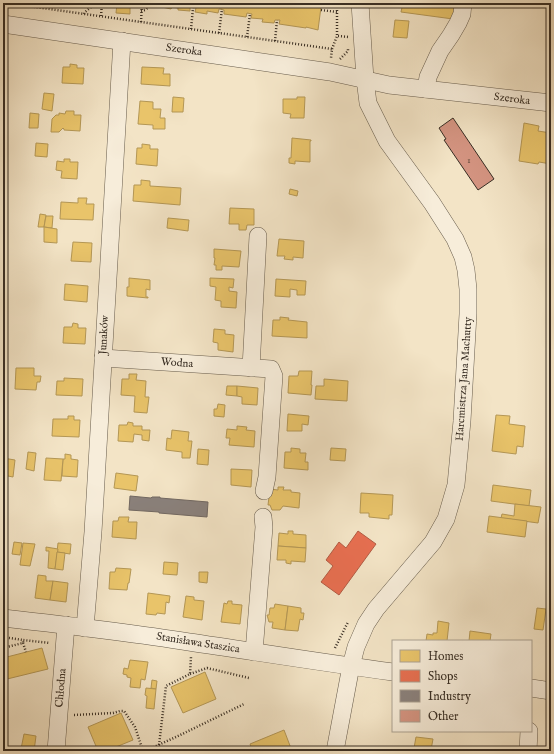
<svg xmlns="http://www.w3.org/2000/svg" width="554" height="754" viewBox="0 0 554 754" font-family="'IM FELL English',serif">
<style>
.homes{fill:#e9c46a;stroke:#b49755}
.shops{fill:#e76f51;stroke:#b25c44}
.industry{fill:#8a817c;stroke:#716862}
.building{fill:#d49481;stroke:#382e24}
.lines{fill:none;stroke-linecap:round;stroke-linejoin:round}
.minor-casing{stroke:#675c4c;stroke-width:18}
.path{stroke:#382e24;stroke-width:2.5;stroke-dasharray:1 2;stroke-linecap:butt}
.minor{stroke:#f7edda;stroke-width:17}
.labels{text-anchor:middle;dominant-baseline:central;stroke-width:4;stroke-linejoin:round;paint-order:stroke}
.number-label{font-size:9px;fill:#5f483b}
.street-label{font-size:11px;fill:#382e24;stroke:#f7edda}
</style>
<rect width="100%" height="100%" fill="#f3e4c6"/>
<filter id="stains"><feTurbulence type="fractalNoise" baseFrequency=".005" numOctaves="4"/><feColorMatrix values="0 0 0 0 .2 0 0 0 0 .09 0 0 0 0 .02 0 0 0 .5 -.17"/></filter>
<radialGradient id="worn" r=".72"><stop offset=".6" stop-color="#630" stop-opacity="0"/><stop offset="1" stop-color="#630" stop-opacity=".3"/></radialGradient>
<g class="homes">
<path d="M117,3H130V14L116,13Z"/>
<path d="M159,3H283L302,6V3H317L316,7H321L318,30L306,27V28L279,24L280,20H275L274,23L262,22L263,19L251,18L252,14L247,13L246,17L224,14V10L219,9L218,13L207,11V14L195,12L196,8L190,7V11L178,10V8L172,7L171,9L162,7Z"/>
<path d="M403,3H455L453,19L401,12Z"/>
<path d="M395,20L409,21L407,38L393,37Z"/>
<path d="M70,64L77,65V68H84L83,84L62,83L63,67H70Z"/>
<path d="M142,67L164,68L163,74H170V86L141,84Z"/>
<path d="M44,93L54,94L52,111L42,109Z"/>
<path d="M173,97L184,98L183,112H172Z"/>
<path d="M297,97H305L304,118H290L291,114L283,113V99H297Z"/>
<path d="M140,101L153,102V109H161L160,118H165V129H153V125L138,124Z"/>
<path d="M66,111H74V115H81L80,131L64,130V129L63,128L59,132H51L52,119L56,115H59V113L65,114Z"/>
<path d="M30,113L39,114L38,128H29Z"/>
<path d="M524,123L539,126L538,131L551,133V164L539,162L538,164L519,161Z"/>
<path d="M292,138L311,140V141H310V162L295,161V164L289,163V158H291Z"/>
<path d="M36,143L48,144L47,157L35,156Z"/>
<path d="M142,144L150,145V149H158L157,166L136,164L137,148H142Z"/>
<path d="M64,159H70V162H78L77,179L61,178L62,171L56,170L57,161L64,162Z"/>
<path d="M141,180L150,181V186L181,188L180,205L133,201L134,185H141Z"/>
<path d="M290,189L298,191L297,196L289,194Z"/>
<path d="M78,198H87L86,204H94L93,220L60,219L61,202L78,203Z"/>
<path d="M230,208L254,209V225H247L246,230H239V224H229Z"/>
<path d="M40,214L46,215L44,227H38Z"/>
<path d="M46,216H53L52,228L44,227Z"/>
<path d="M168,218L189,220L188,231L167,228Z"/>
<path d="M44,227L57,229V243L44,242Z"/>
<path d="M279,239L304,241L303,258L293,257V260L284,259L285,256H277Z"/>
<path d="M73,242L92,243L91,262L71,261Z"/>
<path d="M214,249L241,251L239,267L222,266V270H216V265H214L215,258H214Z"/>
<path d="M129,278L150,280V290L146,289V297H148V298L127,296V287H129Z"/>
<path d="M210,278L234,279L233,288L229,287V291L237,292L236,308L221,307V301L215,300L216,287L210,286Z"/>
<path d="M276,279L306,281L305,295H297V290L290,289V297L275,296Z"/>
<path d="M65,284L88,286L87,302L64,300Z"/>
<path d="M280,317L289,318L288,320L307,322V338L272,336L273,320H280Z"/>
<path d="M73,323L78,324V328H86L85,344L63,343L64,327H72Z"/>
<path d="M214,329L225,330V334L234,335L233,352L218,350V343L213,342Z"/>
<path d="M16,368H34V376H41L40,382H37L36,390L15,389Z"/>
<path d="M299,371H312L311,385H312L311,395L288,393L289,376H298Z"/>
<path d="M129,374H137L136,380L146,381L145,397H149L147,413L134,412L135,396L121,395L122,379H129Z"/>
<path d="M64,378L83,379L82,396L56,395L57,381H64Z"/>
<path d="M324,379L348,381L347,401L315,399L316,386H324Z"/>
<path d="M227,386H237V396L226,395Z"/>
<path d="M237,386L258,388L257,405L242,404V397L237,396Z"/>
<path d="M218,404L225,405L224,417L214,416V409H217Z"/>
<path d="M288,414L309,416L308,425L302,424V431H287Z"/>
<path d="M496,415L510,416L509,424L525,426L523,447L517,446L516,454L492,451Z"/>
<path d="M68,416H74V420H80L79,437L52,436L53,419H68Z"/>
<path d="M128,422L133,423V426H142V430H150L149,441L142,440V435L134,434L133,442L118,441L119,425H127Z"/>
<path d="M237,426L247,427L246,430L255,431L254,447L229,445L230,438H226L227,429L237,430Z"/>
<path d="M172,430L189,432L188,441H192L190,458H182V452L166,450L167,438L171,439Z"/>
<path d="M291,448L300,449V453H306L305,462H308V470L284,468L285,452H291Z"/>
<path d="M331,448L346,449L345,461L330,460Z"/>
<path d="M198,449L209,450L208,465L197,464Z"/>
<path d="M28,452L36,453L34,471L26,469Z"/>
<path d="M65,454L71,455V459L78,460L77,477L62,476L63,459H65Z"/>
<path d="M3,458L15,460L13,477L3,475Z"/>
<path d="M46,458L63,459L61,481L44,480Z"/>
<path d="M231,469L252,470L251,487L231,485Z"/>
<path d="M116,473L138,476L136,491L114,488Z"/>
<path d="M493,485L531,490L529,506L491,501Z"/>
<path d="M278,487H284L283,490H291V492L300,493L299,508L283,506L280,510H272L270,505H268L270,489L278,490Z"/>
<path d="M361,493L393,495L392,515H389V519L369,517V513H360Z"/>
<path d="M515,504L541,507L538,523L501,518L502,514L514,516Z"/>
<path d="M489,516L527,521L525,537L487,532Z"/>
<path d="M119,517H129L128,522H137L136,539L112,537L113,521H118Z"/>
<path d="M288,531H293V534L306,535V548L278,546L279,533L288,534Z"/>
<path d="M14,542L22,543L20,555L12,554Z"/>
<path d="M23,543L35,544L30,566L20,565Z"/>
<path d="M58,543L71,544L70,554L57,552Z"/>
<path d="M278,546L306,548L305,562L291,561V564L286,563V560H277Z"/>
<path d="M46,547L58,549L55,569L48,568L49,551H46Z"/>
<path d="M57,552L65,553L63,570L55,569Z"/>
<path d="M164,562L178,563L177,575L163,574Z"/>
<path d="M116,568L131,569L129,583H128L127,590L109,589L110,572H115Z"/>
<path d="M199,572H208L207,583L199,582Z"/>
<path d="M38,575L46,576V581H53L50,600L35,598Z"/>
<path d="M53,581L68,583L66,602L50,600Z"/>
<path d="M148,593L170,596L169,603L166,602L165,614L157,613L156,615L146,614Z"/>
<path d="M186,596L194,597V600L204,601L202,620L183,617Z"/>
<path d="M228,601H232V604L242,605L240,624L221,622L224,603L227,604Z"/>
<path d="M275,604L288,606L285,630L272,628L273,622H269L267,615H269L270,608H274Z"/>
<path d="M288,606L301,608V613H304L303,620L300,619L298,631L285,630Z"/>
<path d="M537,608L546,609L543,630L534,629Z"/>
<path d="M438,621L449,623L447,641H426L427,634L433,635V633H437Z"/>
<path d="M470,631L491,634L490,641H469Z"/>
<path d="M42,648L48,669L3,680V658Z"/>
<path d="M130,660L148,662L145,680L141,679L140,688L130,687L131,678L127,677V675L123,674L124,668L128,669Z"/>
<path d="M205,672L216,699L183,713L171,687Z"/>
<path d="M152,680L157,681L156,689L151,688Z"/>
<path d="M146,688L156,689L154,709L146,708L147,696L145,695Z"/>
<path d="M121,713L133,740L106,751H98L88,727Z"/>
<path d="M550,718H551V739L548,738Z"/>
<path d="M284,730L292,751H253L250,744Z"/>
<path d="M24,734L36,736L34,751L21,749Z"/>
<path d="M416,737L433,739L431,750L414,748Z"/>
</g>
<path class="shops" d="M358,531L376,544L339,595L321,582L333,566L326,560L339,542L346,548Z"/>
<path class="industry" d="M130,496L151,498L152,497H160V498L208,502L207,517L159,513V512L129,510Z"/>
<path class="building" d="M453,118L494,179L478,190L444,140L446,139L439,128Z"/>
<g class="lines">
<defs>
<g id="minor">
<path d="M3,24L330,72L389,85L551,103"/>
<path d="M426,89L428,77L440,51L451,35L458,23L462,14L463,3"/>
<path d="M103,358L271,369L274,376L267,477L264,491"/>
<path d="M251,368L258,236"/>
<path d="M3,618C65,625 127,632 189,642C257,652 325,663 393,672"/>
<path d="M85,628L93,532L122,41"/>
<path d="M254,652L264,527L263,517"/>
<path d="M531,688L551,691"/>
<path d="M56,751L66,625"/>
<path d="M335,751L351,666L356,647L366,624L376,609L433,542L446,519L456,485L462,421L468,314V289L466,270L463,257L455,239L432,203L387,141L368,103L365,79L360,3"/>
<path d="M528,751L529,731"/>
</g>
</defs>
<use href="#minor" class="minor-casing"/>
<g class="path">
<path d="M7,3L332,49L331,58"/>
<path d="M321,10L337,12"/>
<path d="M141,11L145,10L154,3"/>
<path d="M84,14L85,12L96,3"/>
<path d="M101,16L102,3"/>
<path d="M141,22L142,3"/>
<path d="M191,29L193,8"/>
<path d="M219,33L222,9"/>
<path d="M338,36L349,37"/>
<path d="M247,37L250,14"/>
<path d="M275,41L277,20"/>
<path d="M332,49L337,36V3"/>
<path d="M340,59L348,51V49"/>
<path d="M3,637L23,640"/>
<path d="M23,643L26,652"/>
<path d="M3,648L23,643V640L50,643"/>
<path d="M335,648L348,622"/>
<path d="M190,674L207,668L249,678"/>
<path d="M74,715L113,713L120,711H124L135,727L143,751"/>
<path d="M159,745L166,686L190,674L191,657"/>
<path d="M145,751L176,737L244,704"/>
</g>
<use href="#minor" class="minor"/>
</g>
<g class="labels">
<g class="number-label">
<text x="469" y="160">1</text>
</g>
<g class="street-label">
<text transform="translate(184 50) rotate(8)">Szeroka</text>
<text transform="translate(512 99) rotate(7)">Szeroka</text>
<text transform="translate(104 335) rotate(-87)">Junaków</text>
<text transform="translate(177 363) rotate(4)">Wodna</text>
<text transform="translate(464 379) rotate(-86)">Harcmistrza Jana Machutty</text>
<text transform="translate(198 643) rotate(9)">Stanisława Staszica</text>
<text transform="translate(61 688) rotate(-85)">Chłodna</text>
</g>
</g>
<rect width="554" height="754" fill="none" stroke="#f3e4c6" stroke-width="16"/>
<rect x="4" y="4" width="546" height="746" fill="none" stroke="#382e24" stroke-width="2"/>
<rect x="8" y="8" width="538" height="738" fill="none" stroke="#382e24"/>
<rect x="392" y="640" width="140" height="92" fill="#f7edda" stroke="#aba191"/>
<rect x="400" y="650" width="20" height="12" fill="#e9c46a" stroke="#aba191"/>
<text x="428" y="660" font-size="12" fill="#382e24">Homes</text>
<rect x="400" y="670" width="20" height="12" fill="#e76f51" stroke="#aba191"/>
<text x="428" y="680" font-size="12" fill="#382e24">Shops</text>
<rect x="400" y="690" width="20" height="12" fill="#8a817c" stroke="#aba191"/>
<text x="428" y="700" font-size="12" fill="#382e24">Industry</text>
<rect x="400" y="710" width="20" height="12" fill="#d49481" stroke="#aba191"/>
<text x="428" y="720" font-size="12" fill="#382e24">Other</text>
<rect width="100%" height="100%" filter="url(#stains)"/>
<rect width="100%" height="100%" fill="url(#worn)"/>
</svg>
